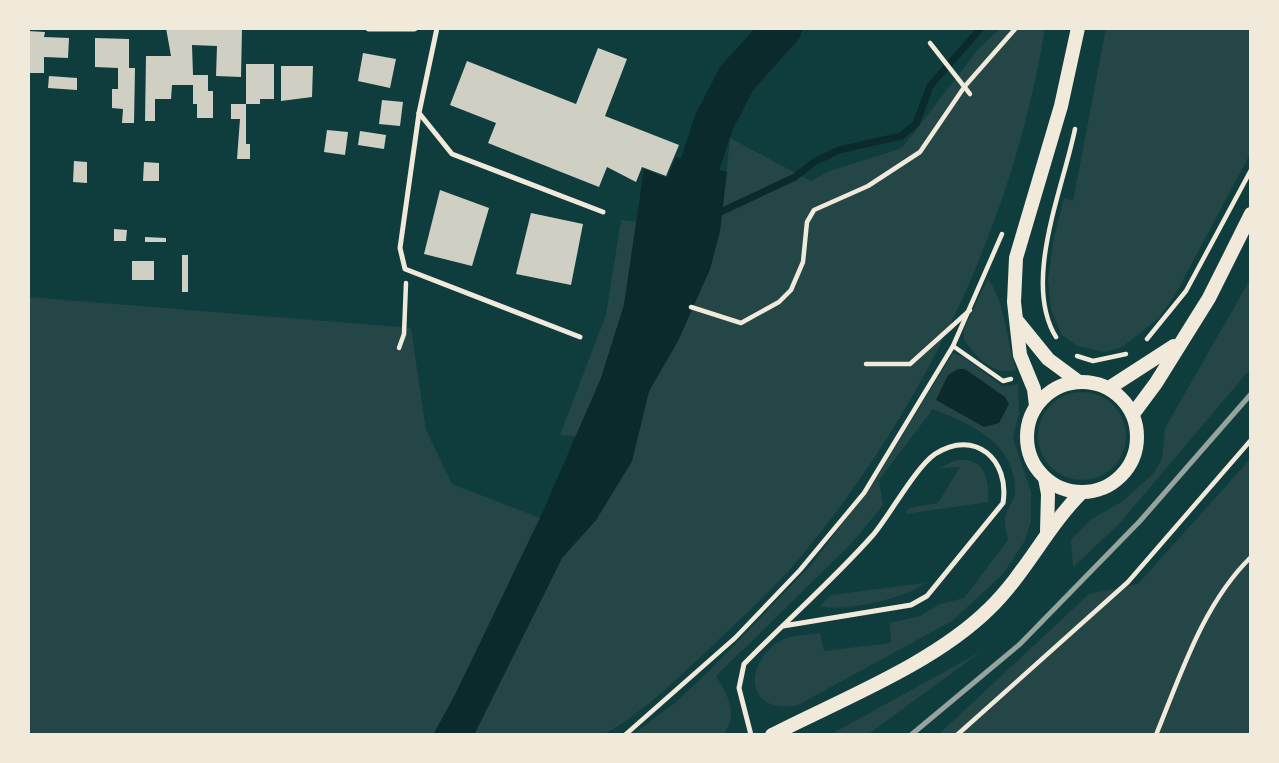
<svg xmlns="http://www.w3.org/2000/svg" width="1279" height="763" viewBox="0 0 1279 763" font-family="'Fira Sans Condensed',sans-serif">
<style>
.green{fill:#244646}
.water{fill:#0a2a2b}
.lines{fill:none;stroke-linecap:round;stroke-linejoin:round}
.stream{stroke:#0a2a2b;stroke-width:7}
.river{stroke:#0a2a2b;stroke-width:40}
.building{fill:#cfcfc3}
.path{stroke:#f1e9da;stroke-width:4.5}
.service{stroke:#f1e9da;stroke-width:5}
.minor{stroke:#f1e9da;stroke-width:7}
.secondary{stroke:#f1e9da;stroke-width:14}
.rail{stroke:#97a49c;stroke-width:5}
</style>
<rect width="100%" height="100%" fill="#0f3d3e"/>
<g class="green">
<path d="M1001,28H1045C1014,221 924,410 798,560C773,590 741,618 712,646C682,674 642,714 606,733C596,739 494,735 474,735L562,558L596,520L632,461L649,391L678,341L710,269L720,231L730,138L811,181L827,172L902,148L979,48Z"/>
<path d="M1106,28H1251V152L1175,295L1158,319L1122,347L1105,352L1077,346L1061,334L1051,309L1048,280L1053,242L1064,198L1073,201Z"/>
<path d="M621,220L637,222L624,305L601,378L578,436L560,435L606,315Z"/>
<path d="M988,278C1006,305 1006,340 1016,370C993,376 977,358 964,340V329Z"/>
<path d="M1251,278V368L1119,524L1073,567L1071,540L1090,520L1123,501L1153,474L1162,459L1165,428Z"/>
<path d="M28,297L411,328L426,430L452,484L540,518L454,697L433,735H28Z"/>
<path d="M953,353L964,357L1003,387L1018,384L1019,413L1013,438L1031,492V522L1024,542L1003,574L952,621L798,705C744,716 743,661 782,640C792,635 808,635 820,633L824,651L891,643L890,623L920,616L940,604L964,598L1008,540C1007,533 1004,525 1005,518C1006,509 1014,502 1015,493C1017,444 973,425 933,409L879,480L883,505L852,543L716,676C728,695 739,715 723,735H632L676,702L711,669L812,564L877,477Z"/>
<circle cx="1082" cy="436" r="44"/>
<path d="M1251,458V735H938L1089,594L1138,584Z"/>
<path d="M956,460C985,458 989,478 988,502L905,514L909,508L938,503L960,467L940,468Z"/>
<path d="M925,583C909,598 839,613 820,606L831,595Z"/>
<path d="M982,651L867,735H830L835,732Z"/>
</g>
<g class="water">
<path d="M676,157L727,172L720,231L710,269L678,341L649,391L632,461L596,520L562,558L474,735H433L454,697L540,518L601,378L624,305L644,169L667,178Z"/>
<path d="M958,369H965L1005,397L1009,404L999,423L984,427L936,400L948,375Z"/>
</g>
<g class="lines">
<path class="stream" d="M714,215L795,177L814,162L839,150L901,136L916,124L930,86L981,28"/>
<path class="river" d="M683,216L714,122L737,78L782,28"/>
</g>
<g class="building">
<path d="M166,28H242L241,77L216,76L217,46L192,45L193,75H208V91H213V118H197V104H193V85H172L171,99H155V121H145L146,56H171Z"/>
<path d="M28,31L45,32L44,37L69,38L68,58L44,57V73H28Z"/>
<path d="M95,38L129,39V68H135L134,123H122L123,109L112,108V89H118V68L95,67Z"/>
<path d="M598,48L627,59L605,116L679,145L666,176L642,167L636,182L607,167L599,187L488,143L496,123L450,105L467,61L576,104Z"/>
<path d="M363,53L396,59L390,88L358,81Z"/>
<path d="M246,64H274V99H260V104H246Z"/>
<path d="M281,66H313L312,97L281,101Z"/>
<path d="M49,76L77,78V90L48,88Z"/>
<path d="M382,100L403,102L400,126L379,124Z"/>
<path d="M231,104H246V144H250V159H237L240,119H231Z"/>
<path d="M327,130L348,132L345,155L324,152Z"/>
<path d="M360,131L386,135L384,149L358,145Z"/>
<path d="M74,161L87,162V183L73,182Z"/>
<path d="M144,162L159,163V181H143Z"/>
<path d="M440,190L489,208L472,266L424,254Z"/>
<path d="M531,213L583,224L571,285L516,274Z"/>
<path d="M114,229L127,230L126,241H114Z"/>
<path d="M145,237L166,238V242H145Z"/>
<rect x="182" y="255" width="6" height="37"/>
<rect x="132" y="261" width="22" height="19"/>
</g>
<g class="lines">
<g class="path">
<path d="M930,43L970,94"/>
<path d="M691,307L741,323L779,302L791,290L803,262L807,222L814,210L868,186L920,152L965,86L1016,28"/>
<path d="M1056,337C1022,282 1063,189 1075,129"/>
<path d="M1147,339L1186,291L1251,170"/>
<path d="M953,346L1003,381L1011,379"/>
<path d="M399,348L404,334L406,283"/>
<path d="M1077,356L1093,361L1126,354"/>
<path d="M866,364H910L970,310"/>
<path d="M625,735L735,638L800,570L864,493L953,346L1002,234"/>
<path d="M957,735L1128,582L1251,440"/>
<path d="M1156,735C1181,674 1203,604 1251,557"/>
</g>
<g class="service">
<path d="M437,28L419,113L400,248L405,269L580,337"/>
<path d="M419,113L452,154L603,212"/>
<path d="M751,735L739,688L744,664C786,621 833,580 873,535C890,515 915,468 935,454C975,428 1010,460 1003,503L927,596L911,605L783,626"/>
</g>
<path class="minor" d="M369,28H414"/>
<g class="secondary">
<path d="M1018,322L1048,359L1079,382"/>
<circle cx="1082" cy="437" r="55"/>
<path d="M1109,388L1174,346"/>
<path d="M1036,406L1034,389L1020,355L1014,302L1016,258L1061,106L1078,28"/>
<path d="M1133,414L1156,383L1209,298L1251,214"/>
<path d="M1045,478L1048,494L1047,532"/>
<path d="M772,735C842,699 933,664 989,609C1026,573 1046,528 1082,492"/>
</g>
<path class="rail" d="M911,735L1020,644L1140,521L1251,394"/>
</g>
<rect width="1279" height="763" fill="none" stroke="#f1e9da" stroke-width="60"/>
</svg>
